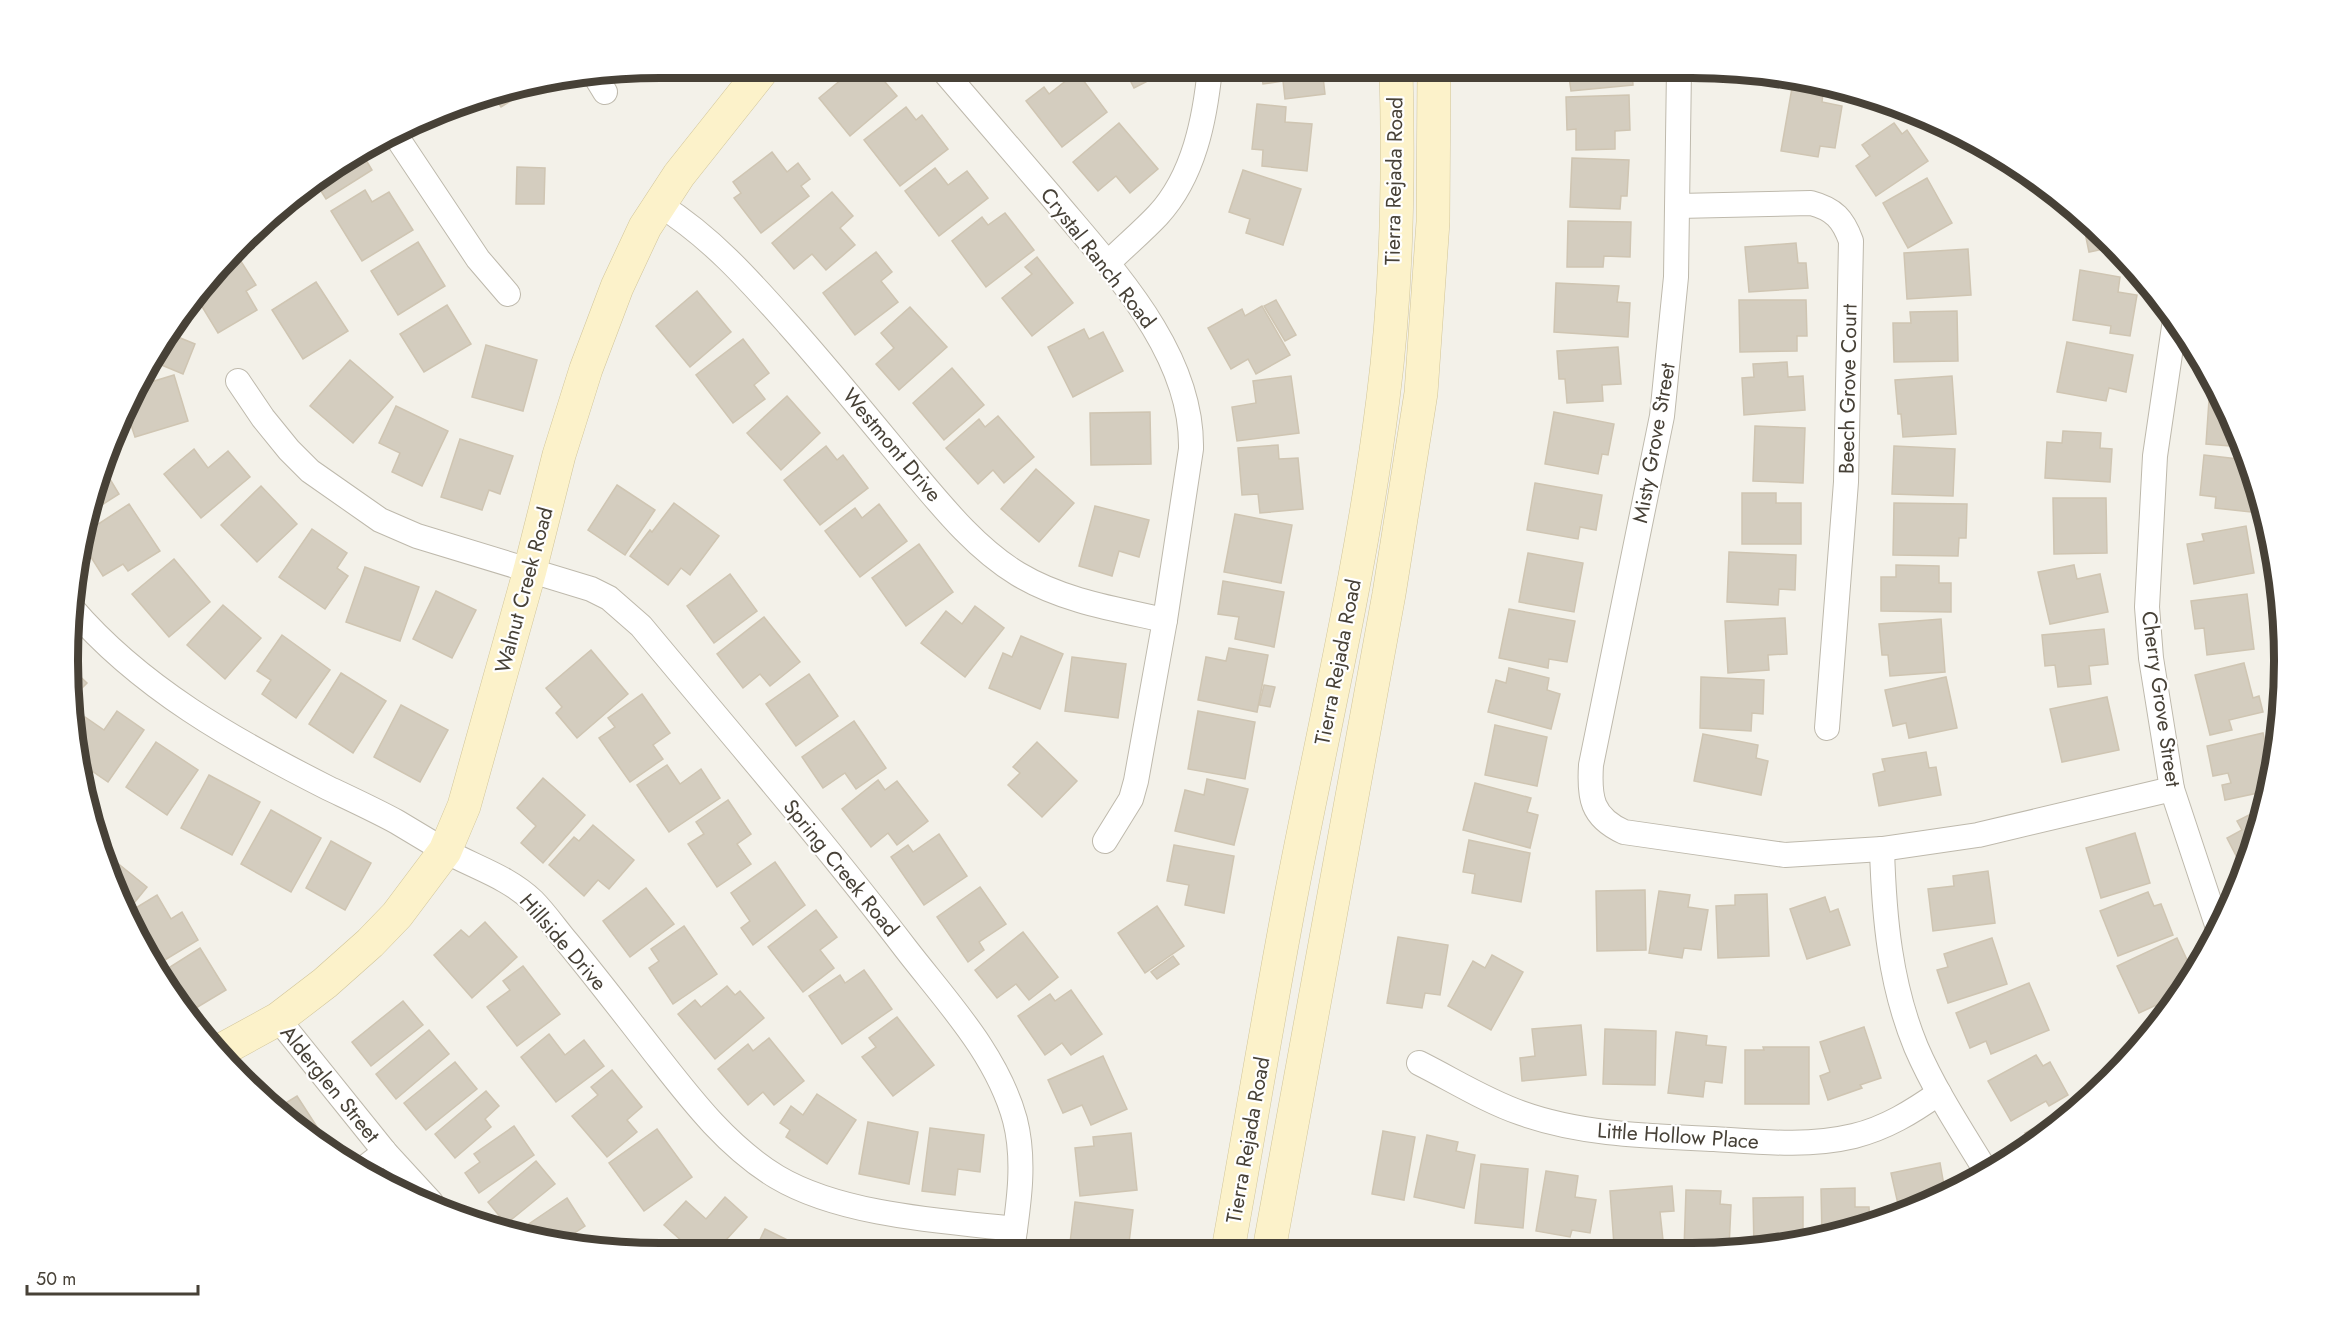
<svg xmlns="http://www.w3.org/2000/svg" width="2352" height="1321" viewBox="0 0 2352 1321" font-family="Jost,sans-serif">
<style>
.building{fill:#d4cdbf;stroke:#cfc5b2;stroke-width:1.5}
.lines{fill:none;stroke-linecap:round;stroke-linejoin:round}
.street-casing{stroke:#beb9ac;stroke-width:26}
.secondary-casing{stroke:#d1c59a;stroke-width:34}
.street{stroke:#fff;stroke-width:24}
.secondary{stroke:#fcf2ca;stroke-width:33}
.labels{text-anchor:middle;dominant-baseline:central;stroke-width:4.5;stroke-linejoin:round;paint-order:stroke}
.street-label{font-size:21px;fill:#474137;stroke:#fff}
.rim{fill:none;stroke:#474137;stroke-width:8}
</style>
<rect width="100%" height="100%" fill="#f3f1e9"/>
<g class="building">
<path d="M843,68H873L897,96L850,136L819,98L848,74Z"/>
<path d="M997,68H1020L1007,80Z"/>
<path d="M1023,68H1045L1033,79Z"/>
<path d="M1124,68H1173L1134,88Z"/>
<path d="M1261,68H1322L1325,94L1285,99L1283,81L1263,84Z"/>
<path d="M1568,69H1632L1633,85L1571,91Z"/>
<path d="M1731,69L1760,74L1731,75Z"/>
<path d="M1077,72L1107,112L1062,147L1026,101L1044,87L1049,94Z"/>
<path d="M546,79L501,107L492,93L545,79Z"/>
<path d="M1792,88L1823,94L1822,102L1842,106L1835,148L1820,146L1818,157L1781,151Z"/>
<path d="M1629,95L1630,130L1615,131V149L1576,150V129L1567,130L1566,97Z"/>
<path d="M1257,104L1286,107L1285,122L1312,124L1307,171L1262,166L1263,150L1252,149Z"/>
<path d="M906,107L916,120L922,115L948,149L900,186L864,140Z"/>
<path d="M1119,123L1158,169L1130,193L1116,176L1098,191L1073,162Z"/>
<path d="M1894,123L1902,134L1907,130L1928,161L1876,196L1856,166L1870,156L1862,145Z"/>
<path d="M360,150L372,170L326,199L314,180Z"/>
<path d="M772,152L787,172L798,163L810,179L801,186L809,196L761,233L734,198L741,193L733,182Z"/>
<path d="M1572,158L1629,160L1627,196H1621L1620,209L1570,207Z"/>
<path d="M517,167L545,168L544,204H516Z"/>
<path d="M935,168L948,185L967,171L988,198L939,236L905,191Z"/>
<path d="M1243,170L1301,189L1283,245L1246,233L1250,219L1229,212Z"/>
<path d="M1927,178L1952,223L1908,248L1883,203Z"/>
<path d="M365,190L372,202L389,192L413,230L362,261L331,211Z"/>
<path d="M832,192L853,216L840,228L855,245L826,270L812,254L794,269L772,243Z"/>
<path d="M1005,213L1034,250L986,287L952,241L982,217L988,225Z"/>
<path d="M2081,213L2082,214L2113,247L2089,252Z"/>
<path d="M1568,221L1631,222L1630,257L1604,256L1603,267H1567Z"/>
<path d="M418,242L445,286L398,315L371,271Z"/>
<path d="M1796,243L1798,263H1806L1808,288L1749,292L1745,247Z"/>
<path d="M1968,249L1971,295L1907,299L1904,253Z"/>
<path d="M235,252L256,285L246,291L257,310L218,333L195,295L215,269Z"/>
<path d="M876,252L892,272L881,281L898,302L855,335L823,293Z"/>
<path d="M1037,257L1073,303L1032,336L1002,298L1032,274L1025,267Z"/>
<path d="M2080,270L2120,277L2118,292L2137,295L2130,336L2110,333L2111,326L2073,320Z"/>
<path d="M316,282L348,331L303,359L272,310Z"/>
<path d="M1556,283L1619,286L1617,302L1630,303L1628,337L1554,332Z"/>
<path d="M697,291L731,332L690,367L656,326Z"/>
<path d="M1276,300L1296,335L1285,341L1264,306Z"/>
<path d="M1739,300H1806L1807,336H1797V351L1740,352Z"/>
<path d="M447,305L471,344L424,372L400,334Z"/>
<path d="M1262,306L1290,355L1256,374L1248,359L1231,369L1208,328L1242,309L1245,316Z"/>
<path d="M910,307L947,347L899,390L876,364L894,348L881,333Z"/>
<path d="M1957,311L1958,361L1894,362L1893,323H1911L1910,312Z"/>
<path d="M181,314L173,335L195,344L183,374L152,361L167,331Z"/>
<path d="M1084,329L1089,339L1103,332L1123,371L1073,397L1048,347Z"/>
<path d="M743,339L769,373L754,385L765,399L733,423L696,375Z"/>
<path d="M2067,342L2133,355L2126,392L2109,388L2106,401L2057,392Z"/>
<path d="M486,345L537,360L523,411L472,397Z"/>
<path d="M1618,347L1621,384L1602,385L1603,401L1567,403L1565,379H1559L1557,351Z"/>
<path d="M350,360L393,397L353,443L310,406Z"/>
<path d="M1787,362L1788,377L1803,376L1805,410L1744,415L1742,378L1754,377L1753,364Z"/>
<path d="M952,368L984,405L944,440L913,403Z"/>
<path d="M174,375L188,421L135,437L126,409L138,386Z"/>
<path d="M1291,376L1299,433L1237,441L1232,407L1256,403L1253,381Z"/>
<path d="M1952,376L1956,434L1903,437L1901,414H1898L1895,380Z"/>
<path d="M787,396L820,433L781,470L747,433Z"/>
<path d="M2209,400L2225,402L2242,447L2206,444Z"/>
<path d="M396,406L448,431L422,486L392,472L400,453L379,443Z"/>
<path d="M1150,412L1151,464L1091,465L1090,413Z"/>
<path d="M1554,412L1614,424L1608,455L1602,454L1598,474L1545,464Z"/>
<path d="M998,416L1034,457L1004,483L993,470L978,484L946,448L979,419L985,427Z"/>
<path d="M1755,426L1805,428L1803,483L1753,481Z"/>
<path d="M2063,431L2101,433L2100,448L2112,449L2110,482L2045,478L2047,442L2062,443Z"/>
<path d="M460,439L513,456L500,494L489,490L482,510L441,497Z"/>
<path d="M1278,445L1279,459L1298,458L1303,509L1260,513L1258,494L1242,495L1238,448Z"/>
<path d="M826,446L837,460L843,455L868,488L820,525L784,480Z"/>
<path d="M1894,446L1955,449L1953,496L1892,494Z"/>
<path d="M194,449L208,468L228,451L250,477L201,518L164,474Z"/>
<path d="M2204,455L2247,460L2261,499L2260,513L2215,508L2216,497L2200,495Z"/>
<path d="M102,466L119,494L86,515L88,507Z"/>
<path d="M1036,469L1074,503L1039,542L1001,509Z"/>
<path d="M1535,483L1602,495L1596,530L1580,527L1578,539L1527,530Z"/>
<path d="M617,485L655,510L625,555L588,530Z"/>
<path d="M261,486L297,524L257,562L221,525Z"/>
<path d="M1742,493H1776V503H1801V544H1742Z"/>
<path d="M2053,498H2106L2107,553L2054,554Z"/>
<path d="M674,503L719,536L690,575L681,568L668,585L630,556L650,530L652,532Z"/>
<path d="M1894,503L1967,504L1966,538H1959L1958,556L1893,555Z"/>
<path d="M129,504L160,551L128,571L123,564L103,576L82,543L83,534Z"/>
<path d="M879,504L907,541L860,577L825,531L855,508L862,518Z"/>
<path d="M1095,506L1149,520L1139,557L1119,551L1112,576L1079,566Z"/>
<path d="M1235,514L1292,525L1281,583L1224,572Z"/>
<path d="M2246,526L2254,573L2194,584L2187,544L2204,541L2202,534Z"/>
<path d="M312,529L347,553L337,568L348,576L325,609L279,577Z"/>
<path d="M919,544L953,592L906,626L872,578Z"/>
<path d="M1729,552L1796,555L1795,590L1779,589L1778,605L1727,602Z"/>
<path d="M1528,553L1583,563L1574,612L1519,602Z"/>
<path d="M174,559L210,602L169,637L132,594Z"/>
<path d="M1896,565L1939,566V583H1951V612L1881,611V577H1896Z"/>
<path d="M2074,565L2077,579L2100,574L2108,612L2050,624L2038,572Z"/>
<path d="M365,567L419,587L400,641L346,622Z"/>
<path d="M730,574L757,611L714,643L687,606Z"/>
<path d="M1223,581L1284,592L1274,647L1235,639L1239,617L1218,614Z"/>
<path d="M436,591L476,610L452,658L413,639Z"/>
<path d="M2247,594L2254,649L2207,655L2204,628L2195,629L2191,601Z"/>
<path d="M223,605L261,638L225,679L187,645Z"/>
<path d="M975,606L1004,628L965,677L921,643L946,611L962,624Z"/>
<path d="M1509,609L1575,621L1567,662L1549,659L1548,668L1499,658Z"/>
<path d="M764,617L800,662L770,686L760,674L743,688L717,654Z"/>
<path d="M1785,618L1787,654L1768,655L1769,670L1728,673L1725,621Z"/>
<path d="M1941,619L1945,672L1890,676L1888,655H1882L1879,624Z"/>
<path d="M2104,629L2108,664L2089,666L2091,684L2058,687L2055,665L2045,666L2042,635Z"/>
<path d="M282,635L330,670L296,718L262,694L271,680L257,671Z"/>
<path d="M1021,636L1063,654L1040,709L989,688L1003,653L1012,657Z"/>
<path d="M1229,648L1268,655L1257,712L1198,700L1206,657L1226,661Z"/>
<path d="M591,650L628,694L577,738L556,713L562,707L546,688Z"/>
<path d="M1072,657L1126,664L1118,718L1065,711Z"/>
<path d="M2244,663L2253,698L2259,696L2263,712L2229,720L2232,730L2210,735L2195,675Z"/>
<path d="M69,666L87,683L71,699L79,706L71,714Z"/>
<path d="M1509,668L1549,678L1547,690L1560,694L1551,729L1488,712L1496,680L1506,683Z"/>
<path d="M341,673L386,701L353,753L309,724Z"/>
<path d="M809,674L838,716L796,746L766,704Z"/>
<path d="M1701,677L1764,680L1763,714L1752,713L1751,731L1700,728Z"/>
<path d="M1946,677L1957,728L1909,738L1906,723L1893,726L1885,690Z"/>
<path d="M1264,685L1275,687L1270,707L1259,705Z"/>
<path d="M642,694L670,733L653,745L663,759L630,782L599,738L615,727L608,718Z"/>
<path d="M2107,697L2119,750L2062,762L2050,709Z"/>
<path d="M401,705L448,730L420,782L374,757Z"/>
<path d="M117,711L144,730L108,782L79,762L74,732L85,717L104,730Z"/>
<path d="M1198,711L1255,722L1245,779L1188,769Z"/>
<path d="M854,721L886,768L856,789L845,773L823,788L802,757Z"/>
<path d="M1495,725L1547,737L1537,786L1485,775Z"/>
<path d="M2263,733L2272,772L2267,791L2225,800L2222,785L2231,783L2228,773L2213,776L2207,746Z"/>
<path d="M1703,734L1758,745L1756,758L1768,761L1761,795L1694,781Z"/>
<path d="M156,742L198,770L167,815L126,787Z"/>
<path d="M1037,742L1077,781L1042,817L1008,785L1020,773L1013,767Z"/>
<path d="M1926,752L1929,768L1936,767L1941,795L1879,806L1873,774L1885,771L1882,759Z"/>
<path d="M667,765L680,784L701,769L720,798L669,832L637,785Z"/>
<path d="M209,775L260,802L232,855L181,828Z"/>
<path d="M543,778L585,815L543,863L521,843L536,826L517,808Z"/>
<path d="M1207,779L1248,789L1234,845L1175,831L1185,790L1204,795Z"/>
<path d="M878,780L885,790L897,781L928,821L897,845L888,833L871,847L842,809Z"/>
<path d="M1475,783L1531,798L1527,812L1538,815L1530,848L1463,830Z"/>
<path d="M728,800L751,834L737,844L751,864L717,887L688,844L704,834L696,822Z"/>
<path d="M2263,808L2253,851L2244,871L2227,838L2242,830L2237,821Z"/>
<path d="M271,810L321,838L291,892L241,864Z"/>
<path d="M593,825L634,860L609,889L598,880L584,896L549,865L574,837L579,841Z"/>
<path d="M2135,833L2150,883L2101,898L2086,848Z"/>
<path d="M939,834L967,876L924,905L891,857L908,845L913,852Z"/>
<path d="M1469,840L1530,853L1521,902L1472,893L1475,874L1463,872Z"/>
<path d="M331,841L371,863L345,910L306,888Z"/>
<path d="M1174,845L1234,856L1224,913L1185,905L1189,885L1167,881Z"/>
<path d="M110,857L147,887L126,913L113,888L105,864Z"/>
<path d="M775,862L805,905L753,945L741,928L750,921L731,893Z"/>
<path d="M1988,871L1995,923L1933,931L1928,889L1954,886L1953,876Z"/>
<path d="M980,887L1006,924L979,942L984,950L968,962L937,917Z"/>
<path d="M646,888L674,924L630,957L603,921Z"/>
<path d="M1645,890L1646,950L1597,951L1596,891Z"/>
<path d="M1659,891L1690,895L1688,907L1708,910L1701,950L1684,948L1682,958L1649,953Z"/>
<path d="M2148,892L2154,906L2161,904L2173,935L2118,956L2100,911Z"/>
<path d="M1767,894L1769,956L1718,958L1716,906L1735,905V895Z"/>
<path d="M157,895L171,919L182,912L198,940L155,966L134,928L138,926L129,912Z"/>
<path d="M1825,897L1830,912L1838,909L1850,945L1807,959L1790,909Z"/>
<path d="M1157,906L1184,946L1145,973L1118,933Z"/>
<path d="M816,910L837,937L820,950L834,968L803,992L768,947Z"/>
<path d="M485,922L517,957L472,998L434,955L461,930L469,937Z"/>
<path d="M684,926L717,974L673,1004L649,968L659,961L651,949Z"/>
<path d="M1023,932L1058,977L1029,1000L1016,984L997,998L975,970Z"/>
<path d="M1398,937L1448,945L1440,995L1425,993L1422,1008L1387,1003Z"/>
<path d="M1992,938L2007,984L1948,1003L1937,970L1948,967L1944,954Z"/>
<path d="M2177,938L2193,973L2189,978L2179,983L2181,988L2174,997L2139,1013L2117,966Z"/>
<path d="M200,948L226,990L186,1014L167,990L159,974Z"/>
<path d="M1492,955L1523,972L1491,1030L1448,1006L1473,961L1485,968Z"/>
<path d="M1173,956L1179,964L1157,979L1151,972Z"/>
<path d="M523,966L560,1014L517,1046L487,1007L510,990L503,981Z"/>
<path d="M864,970L892,1009L842,1044L809,996L840,975L845,983Z"/>
<path d="M2029,983L2049,1030L1991,1054L1986,1041L1970,1048L1956,1013Z"/>
<path d="M727,986L735,995L740,991L764,1018L715,1059L678,1014L695,1000L701,1007Z"/>
<path d="M1071,990L1102,1034L1071,1055L1062,1043L1045,1055L1018,1016L1050,994L1055,1001Z"/>
<path d="M403,1001L423,1025L371,1066L352,1042Z"/>
<path d="M897,1017L934,1065L893,1096L862,1057L876,1047L869,1038Z"/>
<path d="M1581,1025L1586,1075L1522,1081L1520,1058L1535,1056L1532,1029Z"/>
<path d="M1864,1027L1881,1078L1860,1085L1862,1088L1828,1100L1820,1076L1830,1072L1820,1042Z"/>
<path d="M1605,1029L1656,1031L1655,1085L1603,1084Z"/>
<path d="M429,1030L449,1054L396,1099L376,1074Z"/>
<path d="M1676,1032L1707,1036L1706,1045L1726,1047L1722,1083L1705,1081L1703,1097L1668,1093Z"/>
<path d="M549,1034L565,1055L584,1040L604,1066L556,1102L521,1057Z"/>
<path d="M769,1038L804,1081L774,1105L763,1092L748,1105L718,1069L748,1044L753,1051Z"/>
<path d="M1763,1047H1809V1104H1745V1050H1764Z"/>
<path d="M2036,1055L2043,1066L2050,1062L2068,1095L2049,1106L2046,1101L2011,1121L1988,1081Z"/>
<path d="M1103,1056L1127,1109L1091,1125L1082,1105L1063,1113L1048,1080Z"/>
<path d="M455,1062L477,1089L426,1130L404,1103Z"/>
<path d="M612,1070L642,1107L627,1120L637,1132L607,1157L572,1116L598,1095L591,1087Z"/>
<path d="M486,1091L499,1106L485,1119L491,1127L455,1158L435,1134Z"/>
<path d="M817,1094L856,1120L827,1164L786,1137L790,1130L780,1123L791,1106L803,1115Z"/>
<path d="M297,1096L319,1130L314,1133L323,1146L299,1131L276,1109Z"/>
<path d="M2069,1108L2071,1112L2032,1145L2025,1133Z"/>
<path d="M868,1122L918,1132L909,1184L859,1174Z"/>
<path d="M514,1126L534,1155L479,1193L465,1173L480,1162L474,1154Z"/>
<path d="M930,1128L984,1135L980,1172L958,1169L955,1195L922,1191Z"/>
<path d="M657,1129L692,1177L644,1211L609,1163Z"/>
<path d="M1383,1131L1415,1137L1404,1200L1372,1194Z"/>
<path d="M1131,1133L1137,1190L1080,1196L1075,1148L1094,1146L1093,1137Z"/>
<path d="M1427,1135L1458,1142L1456,1151L1475,1155L1464,1208L1414,1197Z"/>
<path d="M536,1161L555,1184L506,1224L488,1202Z"/>
<path d="M1940,1163L1945,1191L1900,1213L1891,1173Z"/>
<path d="M1481,1164L1528,1169L1523,1228L1475,1223Z"/>
<path d="M1546,1171L1578,1176L1575,1197L1596,1200L1590,1233L1572,1230L1570,1237L1536,1231Z"/>
<path d="M1672,1186L1674,1211L1660,1212L1663,1240L1614,1245L1610,1191Z"/>
<path d="M1855,1188V1207H1869L1870,1225L1822,1236L1821,1189Z"/>
<path d="M1686,1190L1721,1191L1720,1204L1731,1205L1729,1249H1684Z"/>
<path d="M725,1197L747,1217L715,1252H694L664,1225L686,1201L706,1219Z"/>
<path d="M1803,1197V1240L1769,1248L1754,1249L1753,1198Z"/>
<path d="M567,1198L585,1226L561,1242L514,1234Z"/>
<path d="M1075,1202L1133,1210L1128,1251H1069Z"/>
<path d="M765,1229L808,1250L807,1252H743L748,1242L757,1246Z"/>
</g>
<g class="lines">
<defs>
<g id="street">
<path d="M941,68C978,111 1014,153 1051,196C1110,267 1193,351 1191,449L1165,620L1136,781L1131,799L1105,841"/>
<path d="M1679,69L1676,277L1662,416L1591,765C1589,797 1591,817 1624,832L1785,855L1882,849L1978,835L2172,789"/>
<path d="M594,74L605,92"/>
<path d="M394,133L478,259L508,294"/>
<path d="M660,205C711,237 749,280 789,325C828,369 865,414 903,460C937,500 973,547 1018,574C1063,601 1115,609 1165,620"/>
<path d="M1678,206L1811,203C1834,209 1843,219 1851,241L1846,482L1827,728"/>
<path d="M1108,263C1124,247 1142,232 1158,215C1194,176 1205,119 1210,68"/>
<path d="M2175,320L2155,456L2147,607L2151,658L2172,789L2218,928"/>
<path d="M238,381L263,418L289,450L310,471L380,520L417,536L591,589L609,598L641,626C730,733 821,838 906,949C947,1002 997,1054 1015,1120C1026,1163 1018,1208 1012,1251"/>
<path d="M71,607C140,688 235,741 328,788C351,799 375,810 397,822C412,831 427,840 442,849C473,867 507,876 533,901C545,913 556,929 567,942C597,978 625,1015 654,1052C690,1098 726,1146 777,1177C841,1215 941,1221 1015,1229"/>
<path d="M1882,849C1884,917 1890,984 1916,1047C1935,1091 1961,1130 1986,1171"/>
<path d="M278,1019L385,1152L431,1202"/>
<path d="M1419,1063C1453,1080 1486,1101 1521,1113C1582,1135 1650,1136 1714,1139C1761,1142 1808,1147 1854,1136C1886,1128 1912,1112 1939,1093"/>
<path d="M360,1171L385,1152"/>
</g>
<g id="secondary">
<path d="M216,1053L278,1019L325,983L370,943L397,915L445,851L464,806L530,570L559,455L586,369L617,287L645,227L679,175L764,68"/>
<path d="M1228,1250C1249,1134 1268,1017 1290,901C1322,733 1362,568 1383,399C1397,291 1399,177 1396,68"/>
<path d="M1269,1250L1389,594L1421,393L1433,222L1434,68"/>
</g>
</defs>
<use href="#street" class="street-casing"/>
<use href="#secondary" class="secondary-casing"/>
<use href="#street" class="street"/>
<use href="#secondary" class="secondary"/>
</g>
<g class="labels">
<g class="street-label">
<text transform="translate(1394 181) rotate(-89)">Tierra Rejada Road</text>
<text transform="translate(1098 258) rotate(52)">Crystal Ranch Road</text>
<text transform="translate(1848 389) rotate(-89)">Beech Grove Court</text>
<text transform="translate(1654 443) rotate(-80)">Misty Grove Street</text>
<text transform="translate(892 445) rotate(50)">Westmont Drive</text>
<text transform="translate(524 590) rotate(-75)">Walnut Creek Road</text>
<text transform="translate(1338 662) rotate(-79)">Tierra Rejada Road</text>
<text transform="translate(2161 699) rotate(82)">Cherry Grove Street</text>
<text transform="translate(841 868) rotate(51)">Spring Creek Road</text>
<text transform="translate(563 942) rotate(49)">Hillside Drive</text>
<text transform="translate(330 1084) rotate(51)">Alderglen Street</text>
<text transform="translate(1678 1136) rotate(4)">Little Hollow Place</text>
<text transform="translate(1248 1140) rotate(-80)">Tierra Rejada Road</text>
</g>
</g>
<path d="M0 0H2352V1321H0ZM660 78H1692A582 582 0 0 1 2274 660V661A582 582 0 0 1 1692 1243H660A582 582 0 0 1 78 661V660A582 582 0 0 1 660 78Z" fill="#fff" fill-rule="evenodd"/>
<path class="rim" d="M660 78H1692A582 582 0 0 1 2274 660V661A582 582 0 0 1 1692 1243H660A582 582 0 0 1 78 661V660A582 582 0 0 1 660 78Z"/>
<path d="M27 1285v9h171v-9" fill="none" stroke="#474137" stroke-width="3"/>
<text x="36" y="1285" font-size="18" fill="#474137" stroke="#ffffff" stroke-width="4.5" paint-order="stroke">50 m</text>
</svg>
